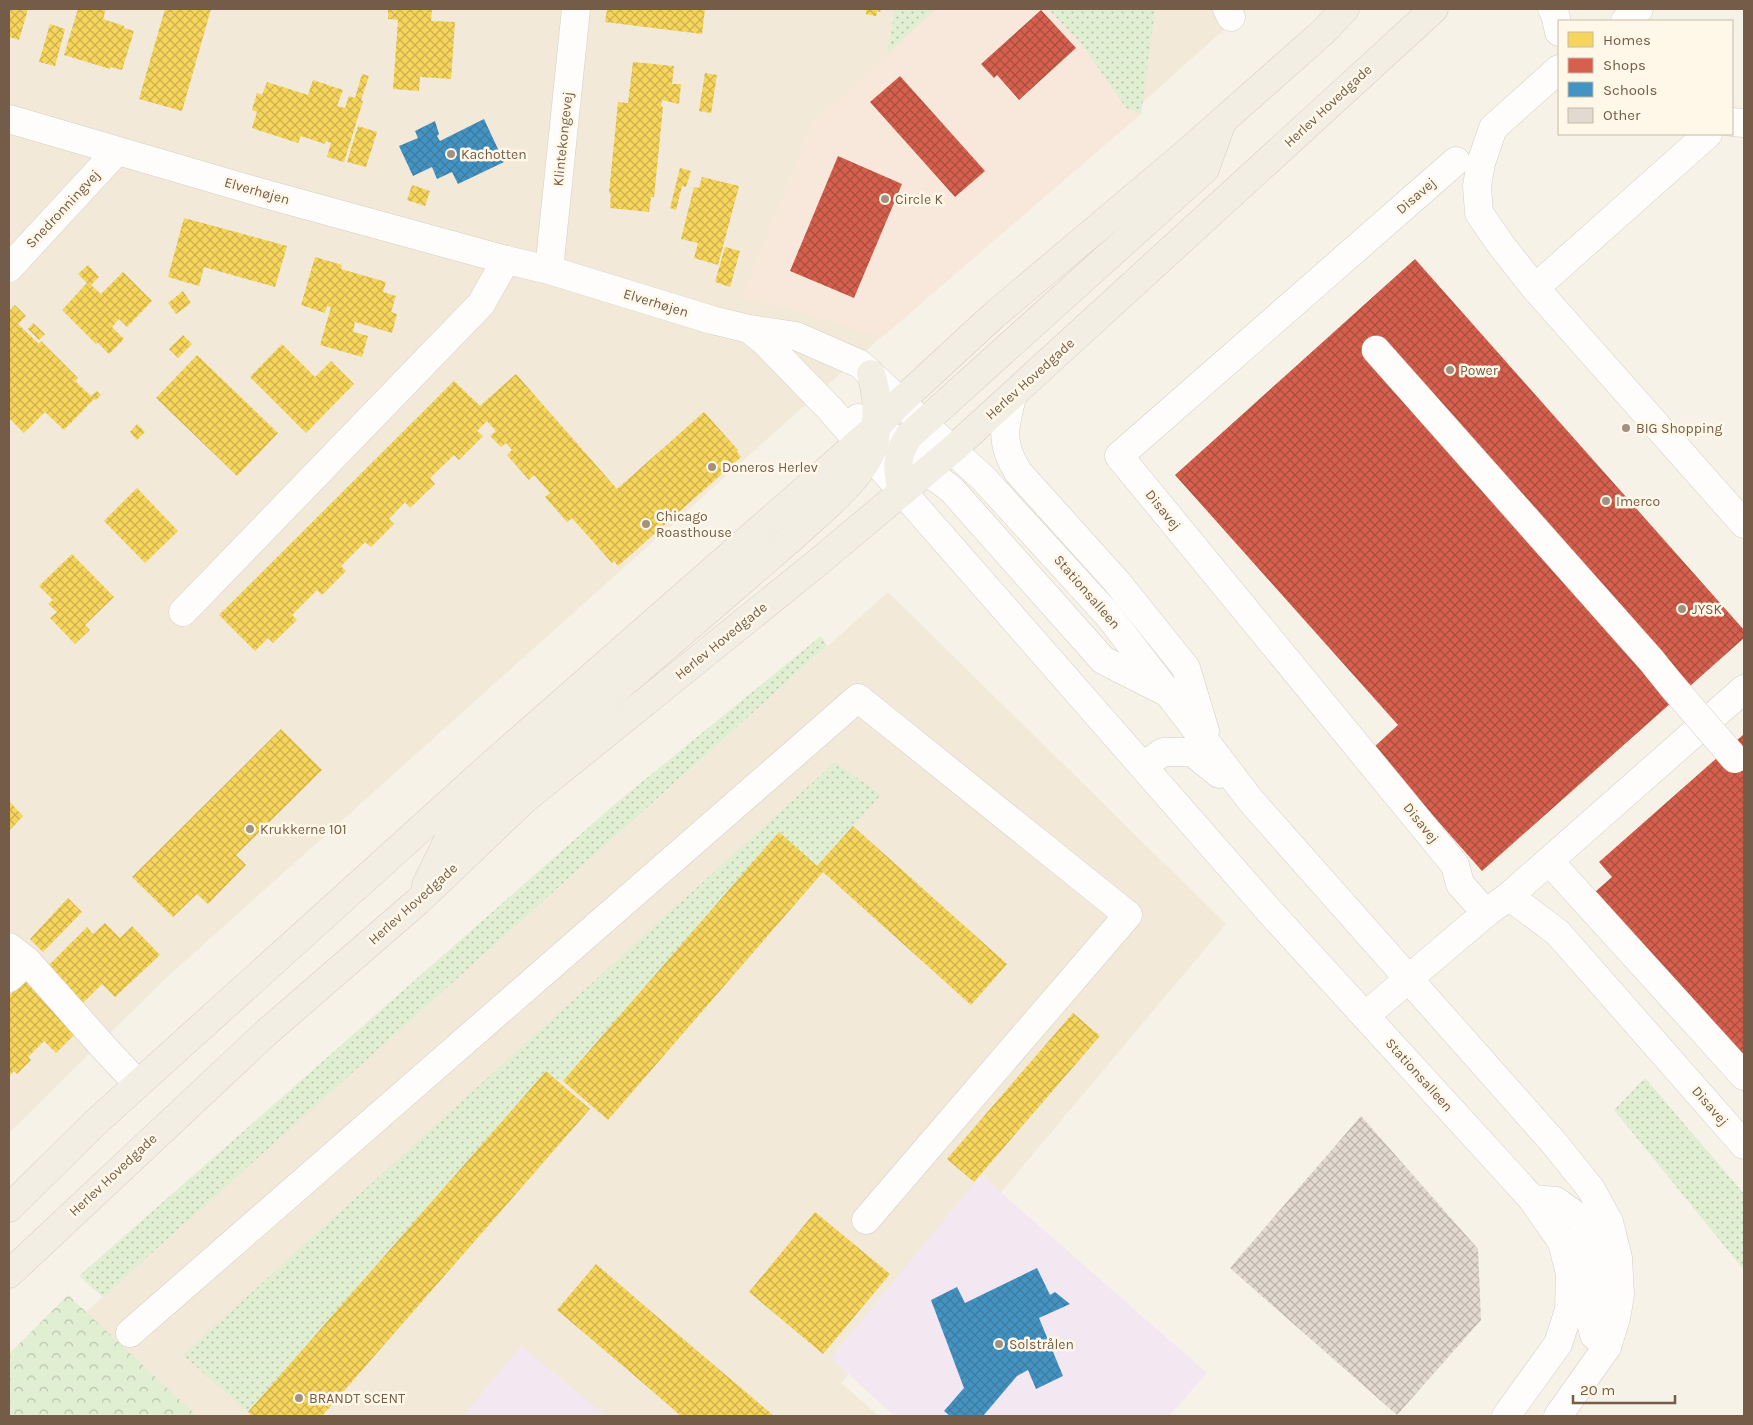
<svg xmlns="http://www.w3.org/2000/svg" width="1753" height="1425" viewBox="0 0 1753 1425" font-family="Karla,sans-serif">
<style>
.residential{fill:#f2e9d8}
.commercial{fill:#f7e8db}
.education{fill:#f3e8f1}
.grass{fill:url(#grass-dots)}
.forest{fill:url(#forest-crowns)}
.homes{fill:url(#homes-cross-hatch)}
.shops{fill:url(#shops-cross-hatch)}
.schools{fill:url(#schools-cross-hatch)}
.building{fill:url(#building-cross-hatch)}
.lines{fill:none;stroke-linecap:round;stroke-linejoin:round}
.minor-casing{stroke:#d4cec6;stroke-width:29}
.major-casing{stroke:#d5cdc5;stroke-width:29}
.minor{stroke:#fefdfc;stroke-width:28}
.major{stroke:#f2eee4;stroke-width:28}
.minor-bridge-casing{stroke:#d4cec6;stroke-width:29;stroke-linecap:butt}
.minor-bridge{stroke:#fefdfc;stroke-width:28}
.poi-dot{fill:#a29080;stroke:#fff8e8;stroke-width:2}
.labels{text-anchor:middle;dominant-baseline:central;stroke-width:5;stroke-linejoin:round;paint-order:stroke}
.street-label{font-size:14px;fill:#745c48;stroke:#fff8e8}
.poi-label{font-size:14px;fill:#745c48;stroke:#fff8e8;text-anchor:start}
</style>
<defs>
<pattern id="grass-dots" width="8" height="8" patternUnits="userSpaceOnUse" patternTransform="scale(1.25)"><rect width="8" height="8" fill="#e0eed2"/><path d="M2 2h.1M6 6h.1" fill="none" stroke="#bac4ac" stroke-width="1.8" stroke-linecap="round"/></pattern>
<pattern id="forest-crowns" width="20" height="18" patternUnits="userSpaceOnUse" patternTransform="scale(1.25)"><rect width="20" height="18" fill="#e0eed2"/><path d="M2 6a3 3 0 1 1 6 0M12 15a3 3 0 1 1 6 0" fill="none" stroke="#bac4ac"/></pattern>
<pattern id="homes-cross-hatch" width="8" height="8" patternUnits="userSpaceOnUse" patternTransform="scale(1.25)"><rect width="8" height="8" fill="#f6d55c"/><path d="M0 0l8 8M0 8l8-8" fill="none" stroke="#ccb04e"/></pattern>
<pattern id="shops-cross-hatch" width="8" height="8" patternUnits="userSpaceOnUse" patternTransform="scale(1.25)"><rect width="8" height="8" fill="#d6604d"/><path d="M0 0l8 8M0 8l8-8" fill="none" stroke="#a94f3f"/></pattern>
<pattern id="schools-cross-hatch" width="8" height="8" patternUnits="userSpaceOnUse" patternTransform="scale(1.25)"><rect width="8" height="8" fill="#4393c3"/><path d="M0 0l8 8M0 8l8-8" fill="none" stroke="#3d7ba0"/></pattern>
<pattern id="building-cross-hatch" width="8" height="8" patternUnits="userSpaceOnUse" patternTransform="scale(1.25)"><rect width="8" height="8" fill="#e2dad0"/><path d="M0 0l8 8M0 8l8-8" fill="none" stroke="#bcb4ab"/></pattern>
</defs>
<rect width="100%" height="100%" fill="#f6f2e8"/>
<g class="residential">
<path d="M9,9H1247L164,980L9,1133Z"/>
<path d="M888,592L1226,924L841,1383L879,1416H9V1381Z"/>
</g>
<path class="commercial" d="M935,9H1048L1081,43L1126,107L1141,114L881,338L790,309L741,298L811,125Z"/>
<g class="education">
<path d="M981,1175L1207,1373L1169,1416H894L831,1358Z"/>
<path d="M521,1346L606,1416H463Z"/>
</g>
<g class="grass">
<path d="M895,9H935L888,53Z"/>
<path d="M1048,9H1155L1141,114L1126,108L1081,43Z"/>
<path d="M821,636L827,646L103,1297L79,1276L615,804Z"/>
<path d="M835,762L881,795L817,866L779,833L563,1081L556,1079L546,1071L248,1412L183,1355Z"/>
<path d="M1645,1078L1744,1194V1270L1614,1110Z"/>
</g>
<path class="forest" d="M68,1295L197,1416H9V1354Z"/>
<g class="homes">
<path d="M9,9H28L19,40L9,37Z"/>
<path d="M78,9H106L103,19L124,26V28L134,31L122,70L111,67L110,69L64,55Z"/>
<path d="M165,9H211L182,111L139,99Z"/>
<path d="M388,9H432L431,21L455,22L451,79L420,77L419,91L393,89L398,20L388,19Z"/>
<path d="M607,9H705L702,34L605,22Z"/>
<path d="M866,9H881L880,12L877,11L876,16L866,14Z"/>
<path d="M50,24L65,29L55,66L39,62Z"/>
<path d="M633,62L674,66L672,84H681L679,104L662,100L661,106L663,107L654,197H651L649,212L610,208L611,194L609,193L618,102L628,103Z"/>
<path d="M705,73L717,75L711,113L699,111Z"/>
<path d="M362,74L369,76L361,100L363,101L344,162L327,157L331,143L326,141L325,144L301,136L298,143L252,128L257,112L252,110L257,93L262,95L267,82L308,95L313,80L343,90L337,106L345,108L349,96L355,98Z"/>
<path d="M358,126L377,132L366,167L347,162Z"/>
<path d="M680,168L691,171L686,187L682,186L676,210L670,208Z"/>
<path d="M702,177L739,186L718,265L694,258L698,243L681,239L694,187L699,188Z"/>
<path d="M412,185L430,191L425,206L407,200Z"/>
<path d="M184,218L287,246L275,287L204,267L199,286L168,277Z"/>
<path d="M725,247L740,251L730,287L715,282Z"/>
<path d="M315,257L342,265L341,269L386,282L383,292L396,296L391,312L397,314L392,333L355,322L353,332L368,336L362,357L320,345L331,307L327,306L325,313L301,305Z"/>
<path d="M88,265L99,277L91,285L101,294L123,272L152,301L127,327L119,319L112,327L124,339L109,354L97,342L96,344L62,310L87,283L78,274Z"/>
<path d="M183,291L191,303L176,314L168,303Z"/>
<path d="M15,305L26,316L18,324L39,344L41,341L78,378L75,381L91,396L97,391L101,395L96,400L94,399L64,430L45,412L24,433L9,418V311Z"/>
<path d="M33,323L45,334L39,340L28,329Z"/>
<path d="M183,335L192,344L178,358L169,349Z"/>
<path d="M282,344L315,377L331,361L354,384L306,433L250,377Z"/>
<path d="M197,355L278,433L237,476L156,398Z"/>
<path d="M516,374L617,489L704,412L738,450L737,452L741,457L618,566L614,561L612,563L572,518L567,522L545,497L550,493L534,475L529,480L507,455L512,450L506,443L501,447L490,436L496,431L487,421L477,431L483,436L459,460L454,455L430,478L435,484L410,508L405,502L389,519L394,524L371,547L365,542L341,566L346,571L322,595L317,590L292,615L297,620L273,643L268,638L255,651L219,615L454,381L480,406Z"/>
<path d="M137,424L145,432L137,440L130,432Z"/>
<path d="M137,488L178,531L145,563L104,521Z"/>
<path d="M72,554L114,597L85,625L90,630L75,644L50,618L57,612L48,604L53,600L39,586Z"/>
<path d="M281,729L322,770L236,855L246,865L208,904L197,894L173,917L132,877Z"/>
<path d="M9,801L23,816L9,831Z"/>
<path d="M853,826L1007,964L971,1005L823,872L608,1120L563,1081L779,832L817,866Z"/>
<path d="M68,898L82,912L43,952L30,939Z"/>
<path d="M105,923L120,938L132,926L160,955L115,997L102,984L79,1007L44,970L87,927L93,934Z"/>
<path d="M29,976L81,1028L56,1053L44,1041L28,1057L31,1060L17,1074L14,1071L9,1076V996Z"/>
<path d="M1073,1013L1100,1036L974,1182L947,1159Z"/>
<path d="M546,1071L590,1109L322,1416H252L248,1412Z"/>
<path d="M815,1212L890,1274L823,1354L749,1292Z"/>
<path d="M596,1264L668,1326L774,1416H681L629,1371L557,1310Z"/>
</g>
<g class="shops">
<path d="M1041,10L1076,48L1019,100L997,75L994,78L981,64Z"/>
<path d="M900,76L985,171L955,197L870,102Z"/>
<path d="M838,156L902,184L854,298L790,271Z"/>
<path d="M1415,259L1744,630V638L1482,871L1373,748L1398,725L1175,475Z"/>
<path d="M1744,734V1092L1579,906L1612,877L1599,862Z"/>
</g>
<g class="schools">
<path d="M484,119L504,162L458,184L452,172L437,179L432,167L413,176L399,146L418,138L415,131L435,121L439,134L437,136L440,141Z"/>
<path d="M1037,1268L1050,1295L1055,1292L1070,1304L1039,1318L1063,1376L1036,1389L1028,1370L1017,1376L983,1416H950L944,1411L964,1388L931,1300L957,1287L965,1303Z"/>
</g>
<path class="building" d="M1361,1116L1478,1249L1481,1320L1397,1415L1230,1268Z"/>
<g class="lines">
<defs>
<g id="minor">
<path d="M1227,9L1231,17"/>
<path d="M1552,9L1555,14L1559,32"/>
<path d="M1625,21L1639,9"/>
<path d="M1559,69L1493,128L1481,163L1477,186L1479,213L1501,245L1535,288L1744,524"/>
<path d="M9,119L262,193L506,260L549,270L712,320L749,329L796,336L860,364L952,450L983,478L1108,615L1252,802L1554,1143L1591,1189L1609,1222L1618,1258L1620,1295L1616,1318L1607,1347L1558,1416"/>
<path d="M1732,122L1744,123"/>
<path d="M1456,161L1119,456L1455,865L1460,884L1486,913"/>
<path d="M9,268L117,151"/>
<path d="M549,270L576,9"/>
<path d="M1535,288L1708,134"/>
<path d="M749,329L764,341L830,409L1272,914L1514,1179L1532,1199L1562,1242L1570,1274L1569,1310L1558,1344L1506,1416"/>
<path d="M1376,350L1651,660L1672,686"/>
<path d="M1012,397C1004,428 1000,443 1018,472L1117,582L1186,668L1205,731"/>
<path d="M858,418L891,437L916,447L952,450"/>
<path d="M906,464C924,469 938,478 952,490L1103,660L1162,690"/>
<path d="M183,612L481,304L506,260"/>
<path d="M1143,766L1163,752H1192L1219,774"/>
<path d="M1549,861L1744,1076"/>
<path d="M1509,896L1558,933L1744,1145"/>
<path d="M9,947L27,961L107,1051L138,1084"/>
<path d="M9,978L27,961"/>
<path d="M1365,1016L1486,913L1509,896L1744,689"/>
<path d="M1532,1199L1556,1201L1581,1219L1592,1251L1597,1281L1591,1322L1594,1335L1607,1347"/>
<path d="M130,1333L858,698L1128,915L866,1220"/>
</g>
<g id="major">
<path d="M902,492C897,468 895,459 908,437L1205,169L1222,122"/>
<path d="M426,885L453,830L793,537C820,511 864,479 875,442C876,437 875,432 876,427C877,408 877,392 871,374"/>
<path d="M9,1208L95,1123L491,765L875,428L900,402L993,316L1185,154L1323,32L1345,9"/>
<path d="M9,1274L267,1032L417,902L524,800L817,563L952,450L1434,9"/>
</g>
</defs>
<use href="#minor" class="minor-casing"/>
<use href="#major" class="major-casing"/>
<use href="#minor" class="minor"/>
<use href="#major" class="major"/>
<defs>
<path id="minor-bridge" d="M1672,686L1735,759"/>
</defs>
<use href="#minor-bridge" class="minor-bridge-casing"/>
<use href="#minor-bridge" class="minor-bridge"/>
</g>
<g class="poi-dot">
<circle cx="451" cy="154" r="5"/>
<circle cx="885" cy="199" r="5"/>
<circle cx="1450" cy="370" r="5"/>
<circle cx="1626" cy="428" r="5"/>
<circle cx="712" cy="467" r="5"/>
<circle cx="1606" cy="501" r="5"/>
<circle cx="646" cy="524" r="5"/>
<circle cx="1682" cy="609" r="5"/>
<circle cx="250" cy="829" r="5"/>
<circle cx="999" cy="1344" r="5"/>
<circle cx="299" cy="1398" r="5"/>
</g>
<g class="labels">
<g class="street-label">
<text transform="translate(1328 106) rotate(-43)">Herlev Hovedgade</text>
<text transform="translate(563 139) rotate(-84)">Klintekongevej</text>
<text transform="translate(257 191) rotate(16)">Elverhøjen</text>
<text transform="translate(1416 196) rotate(-41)">Disavej</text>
<text transform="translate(63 209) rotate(-47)">Snedronningvej</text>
<text transform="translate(656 303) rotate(17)">Elverhøjen</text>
<text transform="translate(1030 379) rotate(-42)">Herlev Hovedgade</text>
<text transform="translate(1163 510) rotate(51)">Disavej</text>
<text transform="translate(1087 592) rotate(49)">Stationsalleen</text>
<text transform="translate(721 641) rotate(-39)">Herlev Hovedgade</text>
<text transform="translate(1421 823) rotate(51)">Disavej</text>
<text transform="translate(413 904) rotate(-42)">Herlev Hovedgade</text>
<text transform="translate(1419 1075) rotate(48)">Stationsalleen</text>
<text transform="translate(1710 1106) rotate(49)">Disavej</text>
<text transform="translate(113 1175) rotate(-43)">Herlev Hovedgade</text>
</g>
<g class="poi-label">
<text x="461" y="154">Kachotten</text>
<text x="895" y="199">Circle K</text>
<text x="1460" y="370">Power</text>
<text x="1636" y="428">BIG Shopping</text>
<text x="722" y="467">Doneros Herlev</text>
<text x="1616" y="501">Imerco</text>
<text x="656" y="516">Chicago<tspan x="656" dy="16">Roasthouse</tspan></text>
<text x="1692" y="609">JYSK</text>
<text x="260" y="829">Krukkerne 101</text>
<text x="1009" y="1344">Solstrålen</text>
<text x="309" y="1398">BRANDT SCENT</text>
</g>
</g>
<rect width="1753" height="1425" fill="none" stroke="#745c48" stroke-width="20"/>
<rect x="1558" y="20" width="175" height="115" fill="#fff8e8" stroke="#c7baa8"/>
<rect x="1568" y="32" width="25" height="15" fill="#f6d55c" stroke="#c7baa8"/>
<text x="1603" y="45" font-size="15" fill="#745c48">Homes</text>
<rect x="1568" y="58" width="25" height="15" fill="#d6604d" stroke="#c7baa8"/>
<text x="1603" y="70" font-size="15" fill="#745c48">Shops</text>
<rect x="1568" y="82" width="25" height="15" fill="#4393c3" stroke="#c7baa8"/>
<text x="1603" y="95" font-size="15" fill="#745c48">Schools</text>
<rect x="1568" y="108" width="25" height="15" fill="#e2dad0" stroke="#c7baa8"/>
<text x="1603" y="120" font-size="15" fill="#745c48">Other</text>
<path d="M1573 1395v8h102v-8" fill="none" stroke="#745c48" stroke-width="2.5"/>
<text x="1580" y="1395" font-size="15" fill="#745c48" stroke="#fff8e8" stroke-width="4" paint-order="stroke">20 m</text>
</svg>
